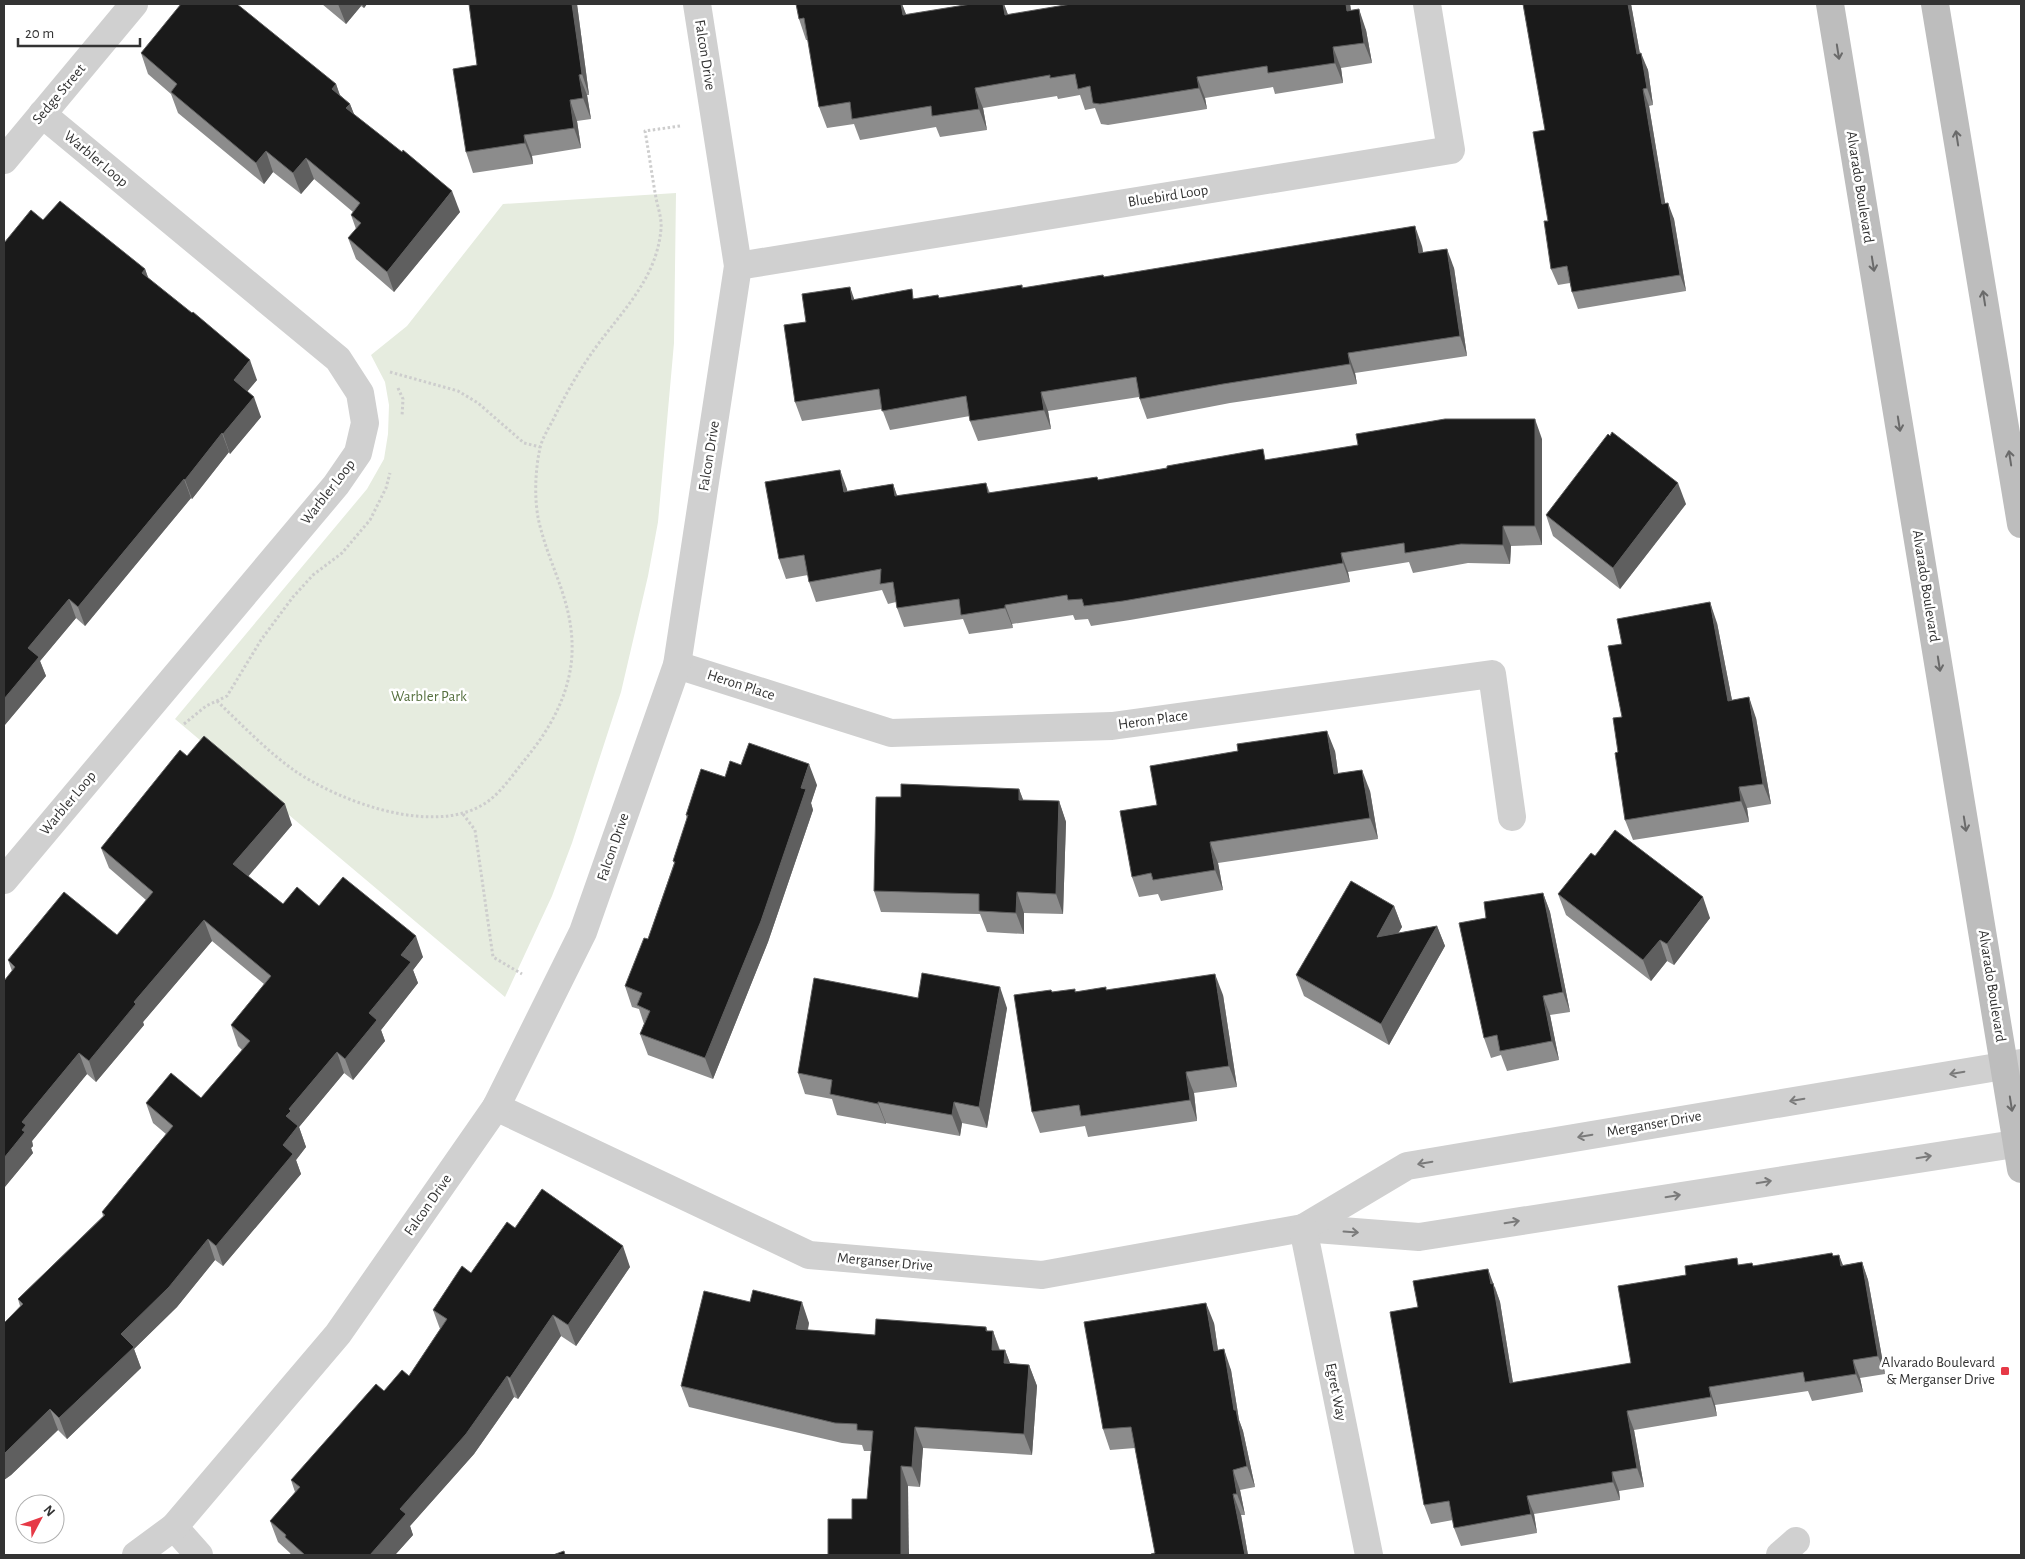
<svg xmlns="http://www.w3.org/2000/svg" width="2025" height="1559" viewBox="0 0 2025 1559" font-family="'Alegreya Sans',sans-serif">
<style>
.green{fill:#e6ecdf}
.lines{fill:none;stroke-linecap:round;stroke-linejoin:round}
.path{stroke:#cdcdcd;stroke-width:3;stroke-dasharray:2.5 2.5;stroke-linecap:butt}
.street{stroke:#d0d0d0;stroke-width:28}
.secondary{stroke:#bdbdbd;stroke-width:28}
.wall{fill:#8c8c8c}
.shaded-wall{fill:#5f5f5f}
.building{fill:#1a1a1a;stroke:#5f5f5f}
.oneway{stroke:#6a6a6a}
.oneway2{stroke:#7a7a7a}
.poi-dot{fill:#e63946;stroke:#fff;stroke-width:2}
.labels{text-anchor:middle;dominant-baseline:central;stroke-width:5;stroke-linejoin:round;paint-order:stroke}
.street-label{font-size:15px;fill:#333;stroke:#fff}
.park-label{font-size:15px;fill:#56703f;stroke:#fff}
.poi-label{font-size:15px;fill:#333;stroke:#fff;text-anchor:end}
</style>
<rect width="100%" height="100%" fill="#fff"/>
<path class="green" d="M676,193L674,343L658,522L648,576L621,692L572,843L552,896L505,997L175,719L367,489L384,459L388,434L389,405L385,382L371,355L407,326L503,204Z"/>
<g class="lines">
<g class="path">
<path d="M390,372L458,391L478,403L524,443L540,447"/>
<path d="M398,388L403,399L402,416"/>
<path d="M217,701C241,724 268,752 295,771C341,802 432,836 484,804C499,795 512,776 523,762C549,731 570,695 572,654C574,602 550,569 539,522C534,500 535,471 540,448C542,439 548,429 553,420C566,393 581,367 599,343C626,307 657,276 661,229C662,219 658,208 656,198C652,176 649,153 645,131L680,126"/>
<path d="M184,724L206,706L227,696L261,640L293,597L313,575L342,553L370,520L386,488L390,473"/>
<path d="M463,814L475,830L493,957L522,974"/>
</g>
<g class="street">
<path d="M4,160L134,4"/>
<path d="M738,266L1451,150L1427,4"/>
<path d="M677,665L891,733L1112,726L1492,674L1512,817"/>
<path d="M4,880L336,485L358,453L365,423L360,393L338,359L42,114"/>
<path d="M496,1107L809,1255L1042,1275L1303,1228L1419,1237L2021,1143"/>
<path d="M1303,1228L1407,1166L2021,1063"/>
<path d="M1303,1228L1369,1555"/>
<path d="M174,1527L199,1555"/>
<path d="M136,1555L174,1527L338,1334L496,1107L583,932L677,665L738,266L697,4"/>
<path d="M1780,1555L1796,1541"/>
</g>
<g class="secondary">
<path d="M1830,4L2021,1169"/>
<path d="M1935,4L2021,524"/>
</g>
</g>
<g class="wall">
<path d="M322,4H367L364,8L361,6L346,24Z"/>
<path d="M469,4H577L589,95H587L591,119L577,121L581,148L532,156L533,164L473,173L466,152L477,65Z"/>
<path d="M902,4L906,15L971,4H1004L1008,15L1071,4H1350L1351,10L1366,30L1372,63L1341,68L1343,83L1275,94L1273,87L1205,98L1207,109L1108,125L1101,124L1095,108L1085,110L1080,95L1058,99L1057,96L983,108L987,130L940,137L936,127L860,140L854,124L827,128L819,107L808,40H806L799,19Z"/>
<path d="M1523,4H1631L1640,54L1648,70L1653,105L1649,106L1665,203L1674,219L1686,291L1578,309L1572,292L1570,283L1558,285L1551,269L1548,221L1545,130Z"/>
<path d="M141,53L336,84L340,95L350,104L354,115L460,212L394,292L356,259L348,238L356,229L351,215L353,212L314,179L301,194L273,172L264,184L178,113L171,94L148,74Z"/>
<path d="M43,220L145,269L148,278L257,380L247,391L261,417L230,454L229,452L192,499L191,498L85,626L76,618L40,661L46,676L4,726Z"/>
<path d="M1422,246L1423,252L1454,268L1467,356L1355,373L1357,384L1230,403L1147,419L1139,397L1048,411L1051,429L978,441L970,421V416L890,430L882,409L802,421L795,402L806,322L855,299L940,298L1022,285L1023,288L1104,277Z"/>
<path d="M1542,439V545L1511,546L1510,564L1468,563L1413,573L1409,562L1348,572L1350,582L1130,620L1091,626L1088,619L1075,620L1073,615L1012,624L1013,628L969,634L963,619L904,627L897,608L896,602L888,604L882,590L816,602L809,582L808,575L786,579L779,559L847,489V491L893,484L897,496L986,483L990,493L1097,477L1098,480L1267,460Z"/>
<path d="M1686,504L1620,589L1553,536L1546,515Z"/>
<path d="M1717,623L1732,700L1756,718L1771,804L1747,808L1749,822L1633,840L1625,820L1622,717V644Z"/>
<path d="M1335,751L1338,773L1370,791L1378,839L1218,863L1223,890L1161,901L1158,894L1139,897L1132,877Z"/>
<path d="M187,756L292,825L248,876L283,904L319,906L423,957L413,970L418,983L381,1030L385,1041L353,1080L344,1073L299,1127L306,1147L296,1160L301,1174L223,1266L215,1260L177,1307L134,1349L141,1368L67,1439L58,1430L11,1475L4,1480V1323L20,1306L18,1299L103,1216L102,1212L166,1134L153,1123L146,1103L201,1098L242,1050L238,1046L231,1025L264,984L212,941L143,1022L144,1025L96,1082L87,1074L32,1141L33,1146L31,1148L33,1153L4,1188L12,971L8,960L117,935L146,900L109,868L101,848Z"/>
<path d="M725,777L817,785L811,803L813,810L768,942L713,1079L648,1055L640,1034L644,1024L639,1009L632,1007L625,986L648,939L674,863L673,861L687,819L686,815Z"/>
<path d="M1019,789L1023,800L1059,801L1066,822L1063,914L1024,913V934L987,932L980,914L881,912L874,891L901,797Z"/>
<path d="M1595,856L1710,918L1674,965L1667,961L1651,981L1566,915L1558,894Z"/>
<path d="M1543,893L1550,912L1570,1012L1550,1015L1559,1060L1507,1071L1501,1055L1491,1058L1484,1038L1486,918Z"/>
<path d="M1394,906L1402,927L1398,933L1437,926L1445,946L1389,1045L1304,996L1296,975Z"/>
<path d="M1107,990L1223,995L1237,1087L1194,1093L1197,1121L1088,1137L1085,1126L1040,1133L1032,1112L1052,992Z"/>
<path d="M918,998L1007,1008L987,1128L962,1123L960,1136L886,1123V1124L837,1115L832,1099L805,1094L798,1073Z"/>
<path d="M515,1228L630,1267L576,1346L561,1336L518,1399L514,1397L474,1454L410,1526L413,1535L395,1555H291L290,1553L278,1542L270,1521L295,1492L291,1480L384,1391L409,1376L440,1329L433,1310L471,1273Z"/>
<path d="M1833,1256L1843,1265L1862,1262L1868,1280L1885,1374L1860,1378L1863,1392L1812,1401L1808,1391L1715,1405L1717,1416L1634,1430L1644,1487L1619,1491L1620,1500L1534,1514L1537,1533L1461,1546L1454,1528L1453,1520L1431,1524L1424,1505L1418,1307L1495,1287L1500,1302L1513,1383L1631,1363L1740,1265L1752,1263L1753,1266Z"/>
<path d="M809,1323L808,1330L875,1335L993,1331L1000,1350H1005L1010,1364L1029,1365L1037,1386L1032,1455L923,1448L920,1487L908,1486L852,1519L867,1499L871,1451H864L862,1445L842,1443L689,1407L681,1386Z"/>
<path d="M1214,1323L1218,1350L1231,1370L1239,1420L1243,1431L1255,1487L1240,1490L1245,1515H1241L1248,1555H1151L1155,1553L1135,1448L1110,1450L1103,1429Z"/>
</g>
<g class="shaded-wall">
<path d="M338,4H360L361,6L346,24Z"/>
<path d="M362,4H367L364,8Z"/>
<path d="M572,4H577L589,95L582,74Z"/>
<path d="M901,4H902L908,19L903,15Z"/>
<path d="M1003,4H1004L1010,20L1005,15Z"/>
<path d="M1346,4H1350L1354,32L1347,11Z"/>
<path d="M1628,4H1631L1643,71L1637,54Z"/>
<path d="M1359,9L1366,30L1372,63L1364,43Z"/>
<path d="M1333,47L1341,68L1343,83L1335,63Z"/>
<path d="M1641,53L1648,70L1653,105L1647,88Z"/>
<path d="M579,75L587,95L591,119L583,98Z"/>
<path d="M1197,77L1205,98L1207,109L1199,88Z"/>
<path d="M336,84L343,105L332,89Z"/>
<path d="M975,88L983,108L987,130L979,109Z"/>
<path d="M1643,89L1649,106L1668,220L1662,204Z"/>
<path d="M570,100L577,121L581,148L574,128Z"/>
<path d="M350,104L358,124L346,108Z"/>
<path d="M524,135L532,156L533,164L525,143Z"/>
<path d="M266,151L273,172L264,184L256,163Z"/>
<path d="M306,158L314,179L301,194L293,173Z"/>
<path d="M452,191L460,212L394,292L387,272Z"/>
<path d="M1668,203L1674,219L1686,291L1680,275Z"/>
<path d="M1415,226L1422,246L1426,272L1419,253Z"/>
<path d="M1447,249L1454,268L1467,356L1460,336Z"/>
<path d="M145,269L152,288L142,273Z"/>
<path d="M850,287L857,307L852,300Z"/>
<path d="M1348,353L1355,373L1357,384L1350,364Z"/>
<path d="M250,360L257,380L241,399L234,380Z"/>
<path d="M1041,392L1048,411L1051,429L1044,410Z"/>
<path d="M254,397L261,417L230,454L223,434Z"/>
<path d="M1535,419L1542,439V545L1535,526Z"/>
<path d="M222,433L229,452L192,499L185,480Z"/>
<path d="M840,470L847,489L851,511L844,492Z"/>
<path d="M184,479L191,498L85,626L78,607Z"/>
<path d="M1678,483L1686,504L1620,589L1613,568Z"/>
<path d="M893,484L900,504L895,496Z"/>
<path d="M1503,526L1511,546L1510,564L1503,545Z"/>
<path d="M1341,553L1348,572L1350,582L1343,563Z"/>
<path d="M69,599L76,618L40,661L46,676L4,726V699L28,648Z"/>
<path d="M1710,602L1717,623L1736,721L1728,701Z"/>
<path d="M1005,605L1012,624L1013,628L1005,608Z"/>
<path d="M1749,697L1756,718L1771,804L1763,784Z"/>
<path d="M1327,731L1335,751L1341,795L1334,774Z"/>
<path d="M809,764L817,785L811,803L813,810L768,942L713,1079L705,1058Z"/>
<path d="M1362,770L1370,791L1378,839L1370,818Z"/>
<path d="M1739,787L1747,808L1749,822L1741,801Z"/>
<path d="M1019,789L1027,810L1019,800Z"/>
<path d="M1059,801L1066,822L1063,914L1056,894Z"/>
<path d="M285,804L292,825L241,885L233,864Z"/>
<path d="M1210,842L1218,863L1223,890L1215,870Z"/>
<path d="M1017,892L1024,913V934L1016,913Z"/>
<path d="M1543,893L1550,912L1570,1012L1563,992Z"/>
<path d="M1703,897L1710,918L1674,965L1667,944Z"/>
<path d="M1394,906L1402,927L1384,957L1377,937Z"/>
<path d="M204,920L212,941L143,1022L144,1025L96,1082L89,1061L134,1002Z"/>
<path d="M1437,926L1445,946L1389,1045L1381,1024Z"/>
<path d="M416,936L423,957L413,970L418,983L381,1030L385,1041L353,1080L345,1059L401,955Z"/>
<path d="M1660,940L1667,961L1651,981L1643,960Z"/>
<path d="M1215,974L1223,995L1237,1087L1229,1066Z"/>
<path d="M1000,987L1007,1008L987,1128L979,1107Z"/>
<path d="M1543,996L1550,1015L1559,1060L1552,1041Z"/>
<path d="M337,1052L344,1073L299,1127L306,1147L296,1160L301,1174L223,1266L216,1246L283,1145L286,1116L289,1109Z"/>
<path d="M79,1053L87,1074L32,1141L33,1146L31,1148L33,1153L4,1188V1158L22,1130V1122Z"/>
<path d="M1186,1072L1194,1093L1197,1121L1190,1100Z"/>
<path d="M878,1102L886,1123V1124L878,1104Z"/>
<path d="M954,1102L962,1123L960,1136L952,1115Z"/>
<path d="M208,1239L215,1260L177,1307L134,1349L141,1368L67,1439L59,1418L121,1334Z"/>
<path d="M623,1246L630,1267L576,1346L568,1325Z"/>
<path d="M1839,1255L1846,1273L1841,1266Z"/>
<path d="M1862,1262L1868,1280L1885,1374L1878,1356Z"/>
<path d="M1488,1269L1500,1302L1516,1402L1510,1383Z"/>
<path d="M802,1302L809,1323L803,1350L796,1329Z"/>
<path d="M1206,1303L1214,1323L1221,1372L1214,1351Z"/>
<path d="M553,1315L561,1336L518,1399L510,1378Z"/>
<path d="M986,1327L992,1344L993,1331L1000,1352L999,1371L986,1331Z"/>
<path d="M1224,1349L1231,1370L1239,1420L1243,1431L1255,1487L1247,1466L1234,1410Z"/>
<path d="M1005,1350L1013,1371L1004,1363Z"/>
<path d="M1853,1360L1860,1378L1863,1392L1856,1374Z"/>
<path d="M1029,1365L1037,1386L1032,1455L1024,1434Z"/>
<path d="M507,1376L514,1397L474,1454L410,1526L413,1535L395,1555H370L400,1509Z"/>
<path d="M1709,1387L1715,1405L1717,1416L1711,1397Z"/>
<path d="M50,1409L58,1430L11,1475L4,1480V1454Z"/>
<path d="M1627,1411L1634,1430L1644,1487L1637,1468Z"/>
<path d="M915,1427L923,1448L920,1487L912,1467Z"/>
<path d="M901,1466L908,1486L909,1555H901Z"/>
<path d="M1233,1470L1240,1490L1245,1515L1237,1494Z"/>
<path d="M1612,1472L1619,1491L1620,1500L1613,1482Z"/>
<path d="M1233,1494L1241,1515L1248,1555H1245Z"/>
<path d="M1527,1496L1534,1514L1537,1533L1531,1514Z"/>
</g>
<g class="building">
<path d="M181,4H237L336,84L332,89L350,104L346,108L402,152L403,150L452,191L387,272L348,238L361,223L351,215L360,203L306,158L293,173L266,151L256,163L171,92L177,84L141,53Z"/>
<path d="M469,4H572L582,74L579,75L583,98L570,100L574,128L524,135L525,143L466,152L453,69L477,65Z"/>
<path d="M796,4H901L903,15L971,4H1003L1005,15L1071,4H1346L1347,11L1359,9L1364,43L1333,47L1335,63L1268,73L1267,66L1197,77L1199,88L1100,104L1093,103L1090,86L1078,89L1075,74L1050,78V75L975,88L979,109L932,116L931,106L852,119L850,102L819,107L804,18L799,19Z"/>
<path d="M1523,4H1628L1637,54L1641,53L1647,88L1643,89L1662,204L1668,203L1680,275L1572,292L1567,266L1551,269L1544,221H1548L1533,132L1545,130Z"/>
<path d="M60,201L145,269L142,273L192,313L193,312L250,360L234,380L254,397L223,434L222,433L185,480L184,479L78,607L69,599L28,648L39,657L4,699V243L31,210L43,220Z"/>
<path d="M1415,226L1419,253L1447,249L1460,336L1348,353L1350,364L1223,384L1140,399L1136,377L1041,392L1044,410L970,421L966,396L882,411L879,389L795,402L784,325L806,322L802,294L850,287L852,300L912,289L913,299L938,295L939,298L1022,285V288L1103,275L1104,277Z"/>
<path d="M1445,419H1535V526H1503V545L1461,544L1405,553L1404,543L1341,553L1343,563L1123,601L1084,606L1082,599L1068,600L1067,595L1005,605V608L961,615L959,599L897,608L893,582L880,584L881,569L809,582L804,555L779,559L765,482L840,470L844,492L893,484L895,496L986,483L988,493L1097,477L1098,480L1167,468V466L1263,449L1265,460L1358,445L1356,434Z"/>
<path d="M1612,432L1678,483L1613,568L1546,515L1608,434L1610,436Z"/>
<path d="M1710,602L1728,701L1749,697L1763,784L1739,787L1741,801L1625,820L1615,753L1618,752L1613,718L1622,717L1608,646L1622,644L1617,619Z"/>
<path d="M1327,731L1334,774L1362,770L1370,818L1210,842L1215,870L1153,880L1151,873L1132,877L1120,811L1157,805L1150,766L1238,751L1237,744Z"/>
<path d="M204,736L285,804L233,864L283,904L297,887L319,906L343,877L416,936L401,955L411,962L369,1013L377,1020L345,1059L337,1052L289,1109L291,1111L286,1116L298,1126L283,1145L293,1154L216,1246L208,1239L169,1287L121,1334L134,1347L59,1418L50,1409L4,1454V1323L23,1304L18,1299L105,1215L102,1212L173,1126L146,1103L171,1073L201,1098L250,1041L231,1025L271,976L204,920L134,1002L136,1004L89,1061L79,1053L22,1122L26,1125L22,1130L25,1132L4,1158V981L15,967L8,960L64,892L117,935L153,892L101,848L180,750L187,756Z"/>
<path d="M749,743L809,764L801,788L806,789L761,921L705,1058L640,1034L650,1011L637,1005L642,993L625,986L644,938L648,939L675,862L673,861L688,815H686L701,769L725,777L730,761L741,765Z"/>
<path d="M901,784L1019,789V800L1059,801L1056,894L1017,892L1016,913L979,911V894L874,891L876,797H901Z"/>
<path d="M1615,830L1703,897L1667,944L1660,940L1643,960L1558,894L1591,853L1595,856Z"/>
<path d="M1351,881L1394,906L1377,937L1437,926L1381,1024L1296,975Z"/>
<path d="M1543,893L1563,992L1543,996L1552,1041L1500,1051L1497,1035L1484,1038L1459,923L1486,918L1484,902Z"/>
<path d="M922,973L1000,987L979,1107L954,1102L952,1115L878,1102V1104L830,1094L832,1080L798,1073L814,978L918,998Z"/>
<path d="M1215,974L1229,1066L1186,1072L1190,1100L1081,1116L1079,1105L1032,1112L1014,995L1051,990L1052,992L1075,989V992L1106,987V990Z"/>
<path d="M542,1189L623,1246L568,1325L553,1315L510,1378L507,1376L466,1434L400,1509L406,1514L370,1555H305L285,1537L286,1535L270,1521L300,1487L291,1480L376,1384L384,1391L402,1370L409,1376L447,1319L433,1310L462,1266L471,1273L507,1222L515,1228Z"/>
<path d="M1832,1253L1833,1256L1839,1255L1841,1266L1862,1262L1878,1356L1853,1360L1856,1374L1805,1382L1803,1372L1709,1387L1711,1397L1627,1411L1637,1468L1612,1472L1613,1482L1527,1496L1531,1514L1454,1528L1449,1501L1424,1505L1390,1312L1418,1307L1413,1281L1488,1269L1491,1284L1493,1283L1510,1383L1631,1363L1618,1286L1686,1275L1685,1266L1737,1258L1738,1265L1752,1263L1753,1266Z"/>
<path d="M753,1290L802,1302L796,1329L875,1335L876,1319L986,1327V1331H993L992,1350H1005L1004,1363L1029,1365L1024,1434L915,1427L912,1467L901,1466V1555H828V1519H852V1499H867L873,1431L857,1430V1424L835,1423L681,1386L704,1291L750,1302Z"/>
<path d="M1206,1303L1214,1351L1224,1349L1234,1410H1236L1247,1466L1233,1470L1237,1494H1233L1245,1555H1151V1554L1155,1553L1131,1427L1103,1429L1084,1322Z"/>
<path d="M564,1551L565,1555H553Z"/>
</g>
<defs><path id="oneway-shaft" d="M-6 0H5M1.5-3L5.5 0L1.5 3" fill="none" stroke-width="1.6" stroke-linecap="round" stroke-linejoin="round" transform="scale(1.25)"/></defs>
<g class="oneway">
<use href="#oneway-shaft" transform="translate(1838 52) rotate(81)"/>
<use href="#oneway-shaft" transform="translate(1957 138) rotate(-99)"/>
<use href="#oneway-shaft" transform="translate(1873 264) rotate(81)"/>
<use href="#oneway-shaft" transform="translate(1984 298) rotate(-99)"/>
<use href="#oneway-shaft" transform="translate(1899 424) rotate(81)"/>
<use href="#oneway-shaft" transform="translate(2010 458) rotate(-99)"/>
<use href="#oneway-shaft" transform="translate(1939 664) rotate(81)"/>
<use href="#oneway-shaft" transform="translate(1965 824) rotate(81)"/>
<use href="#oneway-shaft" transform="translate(2011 1104) rotate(81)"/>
</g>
<g class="oneway2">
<use href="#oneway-shaft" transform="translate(1957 1073) rotate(170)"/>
<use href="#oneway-shaft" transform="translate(1797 1100) rotate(170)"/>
<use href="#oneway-shaft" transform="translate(1585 1136) rotate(170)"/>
<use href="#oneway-shaft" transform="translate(1924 1157) rotate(-9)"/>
<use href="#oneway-shaft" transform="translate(1425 1163) rotate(170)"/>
<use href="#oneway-shaft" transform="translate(1764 1182) rotate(-9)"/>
<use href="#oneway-shaft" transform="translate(1673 1196) rotate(-9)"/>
<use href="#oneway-shaft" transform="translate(1512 1222) rotate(-9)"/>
<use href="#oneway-shaft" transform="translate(1351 1232) rotate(4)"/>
</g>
<rect class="poi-dot" x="2000" y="1366" width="10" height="10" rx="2.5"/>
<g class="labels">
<g class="street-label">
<text transform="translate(705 55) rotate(81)">Falcon Drive</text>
<text transform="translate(59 94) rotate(-50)">Sedge Street</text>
<text transform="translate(96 159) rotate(40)">Warbler Loop</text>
<text transform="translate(1860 187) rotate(81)">Alvarado Boulevard</text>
<text transform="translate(1168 196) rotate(-9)">Bluebird Loop</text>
<text transform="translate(709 456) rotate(-81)">Falcon Drive</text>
<text transform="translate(328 492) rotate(-52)">Warbler Loop</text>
<text transform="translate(1926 586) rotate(81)">Alvarado Boulevard</text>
<text transform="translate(741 685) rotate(18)">Heron Place</text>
<text transform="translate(1153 720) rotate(-8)">Heron Place</text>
<text transform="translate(68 803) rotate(-50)">Warbler Loop</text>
<text transform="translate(613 847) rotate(-71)">Falcon Drive</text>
<text transform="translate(1992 986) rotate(81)">Alvarado Boulevard</text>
<text transform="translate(1654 1124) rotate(-10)">Merganser Drive</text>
<text transform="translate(428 1205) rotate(-55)">Falcon Drive</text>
<text transform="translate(885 1262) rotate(5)">Merganser Drive</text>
<text transform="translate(1336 1392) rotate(79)">Egret Way</text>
</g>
<g class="park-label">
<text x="429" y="696">Warbler Park</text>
</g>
<g class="poi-label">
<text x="1995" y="1362">Alvarado Boulevard<tspan x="1995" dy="17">&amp; Merganser Drive</tspan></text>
</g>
</g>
<rect width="2025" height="1559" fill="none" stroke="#333333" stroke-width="10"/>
<g transform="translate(40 1519) rotate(49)"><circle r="24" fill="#ffffff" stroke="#adadad"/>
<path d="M0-4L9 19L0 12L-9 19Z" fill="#e63946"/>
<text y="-8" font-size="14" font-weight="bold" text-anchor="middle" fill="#333333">N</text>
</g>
<path d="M18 38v8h122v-8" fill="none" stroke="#333333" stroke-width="2.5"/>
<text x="25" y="38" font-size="15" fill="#333333" stroke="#ffffff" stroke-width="4" paint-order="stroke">20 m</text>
</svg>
